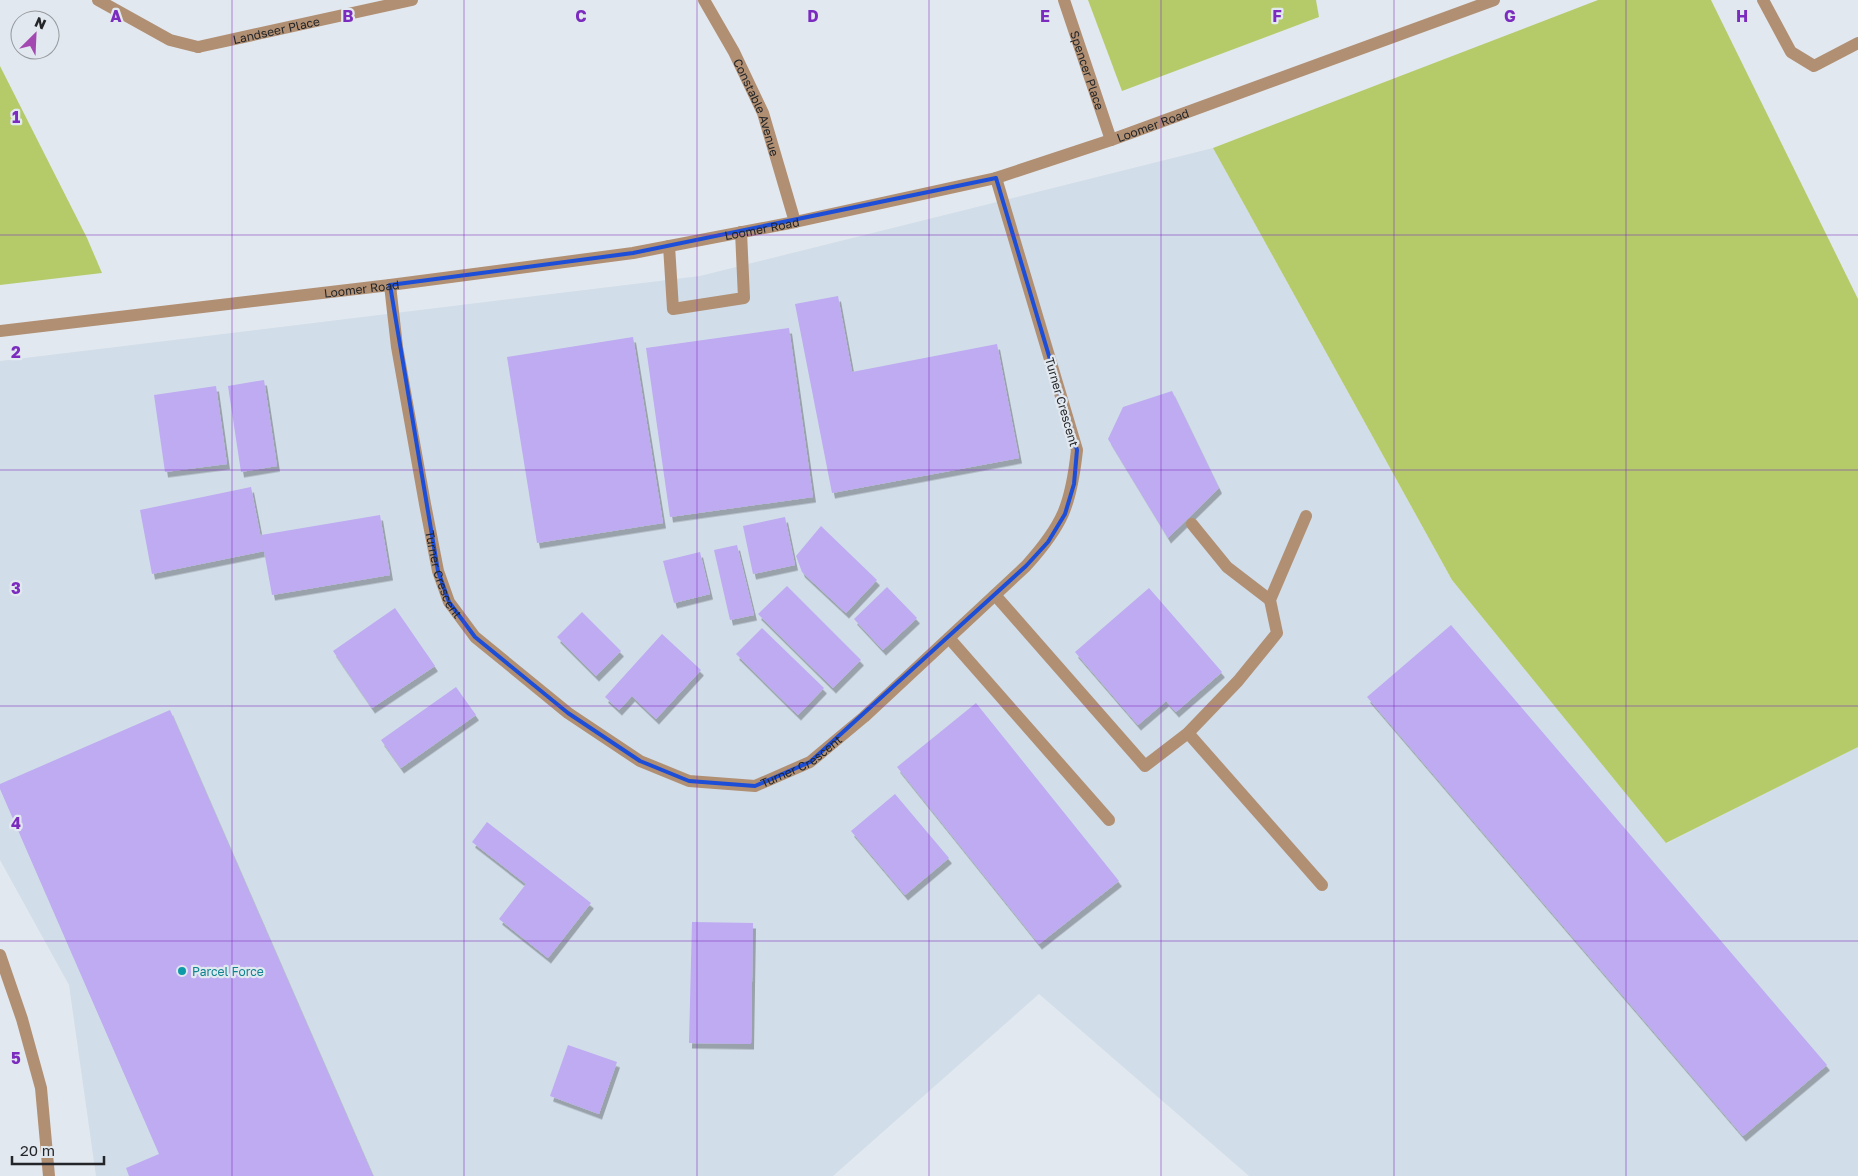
<svg xmlns="http://www.w3.org/2000/svg" width="1858" height="1176" viewBox="0 0 1858 1176" font-family="'Golos Text',sans-serif">
<style>
.built{fill:#d1dde9}
.green{fill:#b5cb6a}
.building{fill:#beabf2;filter:url(#shadow)}
.lines{fill:none;stroke-linecap:round;stroke-linejoin:round}
.service{stroke:#b18f73;stroke-width:12}
.minor{stroke:#b18f73;stroke-width:12}
.tertiary{stroke:#b18f73;stroke-width:12}
.marked{fill:none;stroke:#1d4ed8;stroke-width:4;stroke-linejoin:round}
.grid{fill:none;stroke:#7b2cbf;stroke-width:1;stroke-opacity:0.55}
.culture-dot{fill:#0f9aa8;stroke:#e2e8ef;stroke-width:2}
.labels{text-anchor:middle;dominant-baseline:central;stroke-width:4.5;stroke-linejoin:round;paint-order:stroke}
.street-label{font-size:12px;fill:#232528;stroke:#e2e8ef}
.culture-label{font-size:12px;fill:#0d838f;stroke:#e2e8ef;text-anchor:start}
.grid-label{font-size:16px;text-anchor:middle;font-weight:bold;fill:#7b2cbf;stroke:#e2e8ef;stroke-width:4.5;stroke-linejoin:round;paint-order:stroke}
</style>
<defs>
<filter id="shadow"><feDropShadow dx="3" dy="5.5" stdDeviation="0" flood-color="#0004"/></filter>
</defs>
<rect width="100%" height="100%" fill="#e2e8ef"/>
<path class="built" d="M1213,148L1452,580L1667,843L1858,747V1176H1249L1039,994L833,1176H96L69,985L0,860V361L700,276Z"/>
<g class="green">
<path d="M1088,0H1316L1319,17L1122,91Z"/>
<path d="M1598,0H1711L1858,299V747L1666,843L1452,580L1213,148Z"/>
<path d="M0,66L87,238L102,273L0,285Z"/>
</g>
<g class="building">
<path d="M838,296L852,372L997,344L1019,458L832,493L795,304Z"/>
<path d="M789,328L813,497L670,517L646,348Z"/>
<path d="M633,337L663,523L537,543L507,357Z"/>
<path d="M264,380L277,466L241,472L228,386Z"/>
<path d="M216,386L227,464L165,472L154,395Z"/>
<path d="M1172,391L1219,488L1168,538L1108,439L1123,407Z"/>
<path d="M251,487L263,549L261,535L380,515L390,575L272,595L264,551L152,574L140,510Z"/>
<path d="M785,517L795,565L753,574L743,526Z"/>
<path d="M821,526L877,580L846,613L802,572L796,556Z"/>
<path d="M737,545L754,615L730,620L714,550Z"/>
<path d="M700,552L710,594L674,603L663,561Z"/>
<path d="M787,586L861,660L833,688L758,614Z"/>
<path d="M887,587L917,618L883,650L854,619Z"/>
<path d="M1149,588L1222,672L1176,712L1166,701L1138,725L1075,652Z"/>
<path d="M395,608L435,666L372,708L333,651Z"/>
<path d="M582,612L621,651L596,676L557,637Z"/>
<path d="M1451,625L1827,1065L1743,1136L1367,697Z"/>
<path d="M762,628L824,688L798,715L736,654Z"/>
<path d="M662,634L701,670L656,719L632,696L619,710L605,697Z"/>
<path d="M456,687L476,715L401,768L381,740Z"/>
<path d="M976,703L1119,881L1039,944L897,767Z"/>
<path d="M170,710L373,1176H129L126,1168L159,1154L0,789V784Z"/>
<path d="M895,794L949,858L905,895L851,831Z"/>
<path d="M487,822L591,903L548,958L499,919L526,884L472,842Z"/>
<path d="M692,922L753,923L751,1044L689,1043Z"/>
<path d="M568,1045L617,1062L599,1114L550,1096Z"/>
</g>
<g class="lines">
<g class="service">
<path d="M98,0L170,40L198,47"/>
<path d="M1763,0L1791,52L1814,66L1858,43"/>
<path d="M669,246L673,309L744,298L741,232"/>
<path d="M1192,524L1227,567L1270,600"/>
<path d="M995,595L1145,766L1188,733L1238,681L1277,633L1270,600L1306,516"/>
<path d="M949,638L1109,820"/>
<path d="M1188,733L1322,885"/>
</g>
<g class="minor">
<path id="s1" d="M704,0L734,52L763,113L795,222"/>
<path id="s2" d="M1064,0L1111,140"/>
<path id="s3" d="M198,47L412,0"/>
<path id="s4" d="M390,285L397,347L425,504L438,571L449,602L475,637L568,713L640,761L689,781L755,786L810,762L864,717L1026,566C1063,525 1071,505 1077,450L996,178"/>
<path d="M0,955L22,1019L41,1088L49,1176"/>
</g>
<path class="tertiary" id="s5" d="M0,331L390,285L633,253L795,222L996,178L1111,140L1494,0"/>
</g>
<path class="marked" d="M996,178L1077,450L1074,484L1065,514L1048,542L1026,566L810,762L755,786L689,781L640,761L568,713L475,637L449,602L438,571L390,285L633,253Z"/>
<path class="grid" d="M232,0V1176M464,0V1176M697,0V1176M929,0V1176M1161,0V1176M1394,0V1176M1626,0V1176M0,235H1858M0,470H1858M0,706H1858M0,941H1858"/>
<circle class="culture-dot" cx="182" cy="971" r="5"/>
<g class="labels">
<g class="street-label">
<text stroke="none"><textPath href="#s3" startOffset="80">Landseer Place</textPath></text>
<text stroke="none"><textPath href="#s2" startOffset="74">Spencer Place</textPath></text>
<text stroke="none"><textPath href="#s1" startOffset="120">Constable Avenue</textPath></text>
<text stroke="none"><textPath href="#s5" startOffset="1174">Loomer Road</textPath></text>
<text stroke="none"><textPath href="#s5" startOffset="769">Loomer Road</textPath></text>
<text stroke="none"><textPath href="#s5" startOffset="364">Loomer Road</textPath></text>
<text transform="translate(1062 402) rotate(74)">Turner Crescent</text>
<text stroke="none"><textPath href="#s4" startOffset="295">Turner Crescent</textPath></text>
<text stroke="none"><textPath href="#s4" startOffset="745">Turner Crescent</textPath></text>
</g>
<g class="culture-label">
<text x="192" y="971">Parcel Force</text>
</g>
</g>
<g class="grid-label">
<text x="116" y="22">A</text>
<text x="348" y="22">B</text>
<text x="581" y="22">C</text>
<text x="813" y="22">D</text>
<text x="1045" y="22">E</text>
<text x="1277" y="22">F</text>
<text x="1510" y="22">G</text>
<text x="1742" y="22">H</text>
<text x="16" y="123">1</text>
<text x="16" y="358">2</text>
<text x="16" y="594">3</text>
<text x="16" y="829">4</text>
<text x="16" y="1064">5</text>
</g>
<g transform="translate(35 35) rotate(24)"><circle r="24" fill="#e2e8ef" stroke="#969a9f"/>
<path d="M0-4L9 19L0 12L-9 19Z" fill="#a347b1"/>
<text y="-8" font-size="14" font-weight="bold" text-anchor="middle" fill="#232528">N</text>
</g>
<path d="M12 1156v8h92v-8" fill="none" stroke="#232528" stroke-width="2.5"/>
<text x="20" y="1156" font-size="15" fill="#232528" stroke="#e2e8ef" stroke-width="4" paint-order="stroke">20 m</text>
</svg>
